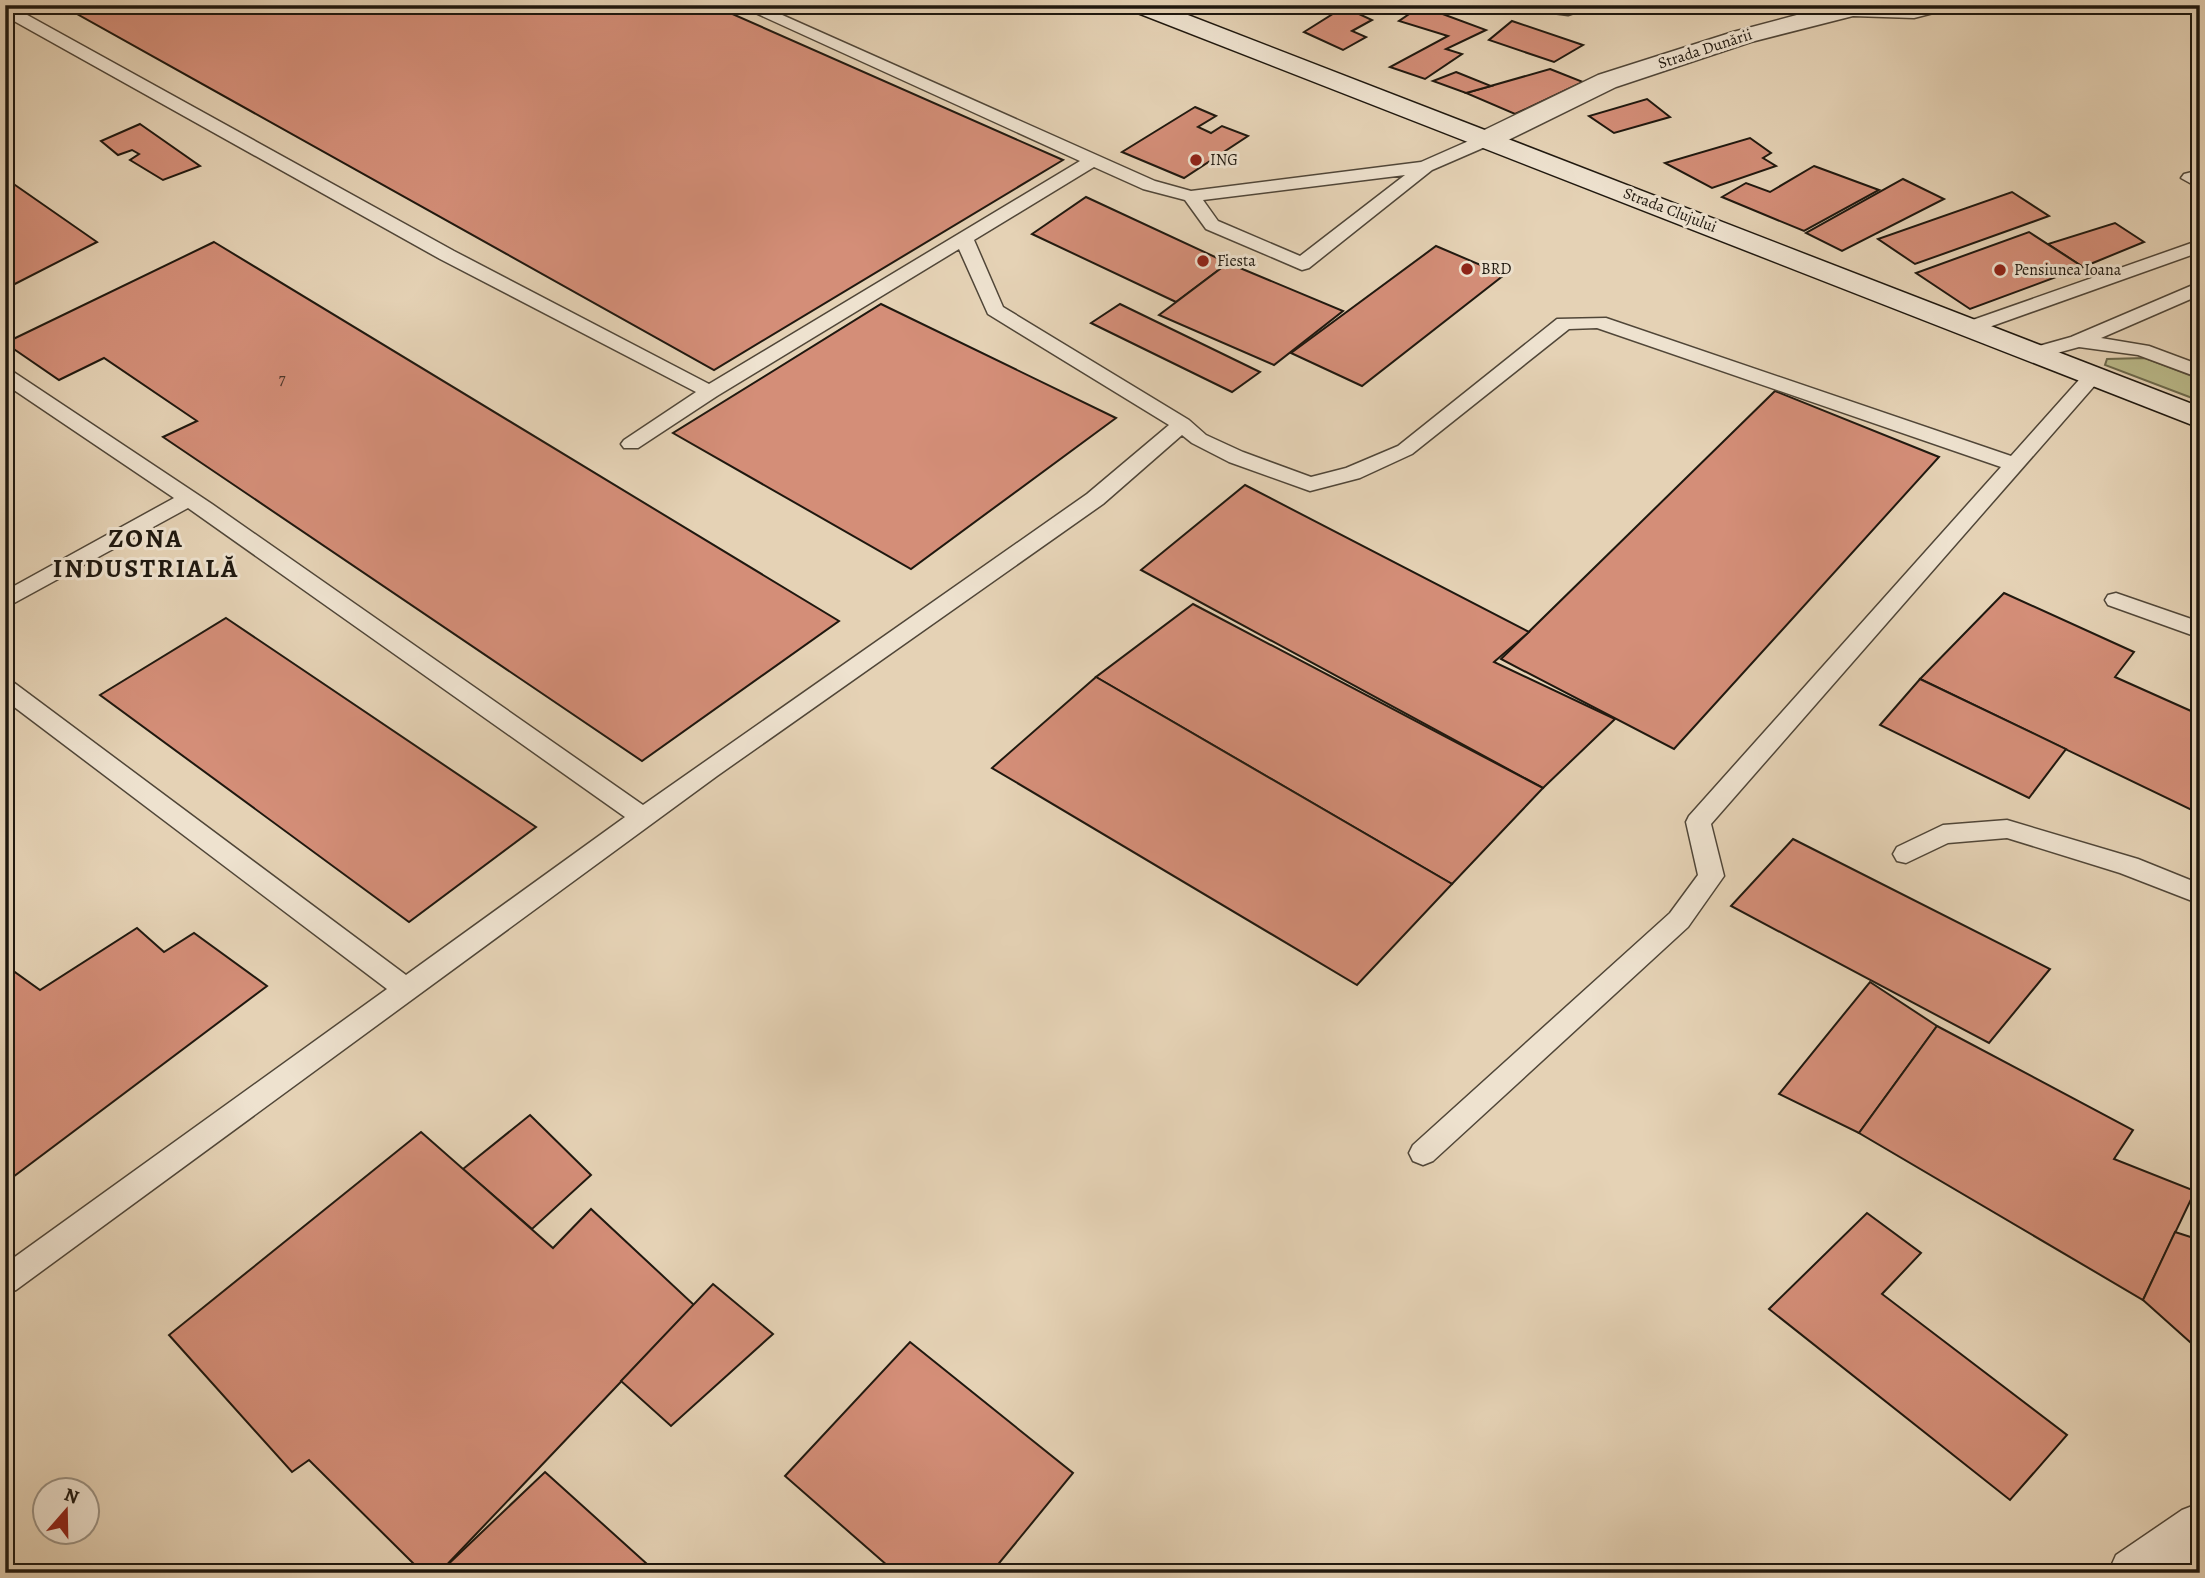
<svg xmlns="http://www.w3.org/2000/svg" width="2205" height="1578" viewBox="0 0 2205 1578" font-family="Alegreya,serif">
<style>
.green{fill:#baba8a;stroke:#6c694c;stroke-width:2}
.building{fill:#d48e78;stroke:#1f180f;stroke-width:2}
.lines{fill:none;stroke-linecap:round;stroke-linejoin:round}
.service-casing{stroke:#504638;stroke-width:3}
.minor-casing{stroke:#504638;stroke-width:3}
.secondary-casing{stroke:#1f180f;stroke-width:3}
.service{fill:#eee2cf;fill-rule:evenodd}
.minor{fill:#eee2cf;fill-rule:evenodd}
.secondary{fill:#eee2cf;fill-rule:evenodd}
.poi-dot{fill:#8f2418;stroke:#eee2cf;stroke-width:2.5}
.labels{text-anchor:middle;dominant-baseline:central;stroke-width:6;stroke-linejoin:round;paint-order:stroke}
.far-street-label{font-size:16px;fill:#1f180f;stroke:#eee2cf}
.far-poi-label{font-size:16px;fill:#1f180f;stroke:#eee2cf;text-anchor:start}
.number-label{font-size:16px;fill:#4c3629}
.district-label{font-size:26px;font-weight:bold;letter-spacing:2px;fill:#1f180f;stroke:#eee2cf}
</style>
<rect width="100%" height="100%" fill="#e5d2b5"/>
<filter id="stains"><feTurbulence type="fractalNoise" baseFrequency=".00286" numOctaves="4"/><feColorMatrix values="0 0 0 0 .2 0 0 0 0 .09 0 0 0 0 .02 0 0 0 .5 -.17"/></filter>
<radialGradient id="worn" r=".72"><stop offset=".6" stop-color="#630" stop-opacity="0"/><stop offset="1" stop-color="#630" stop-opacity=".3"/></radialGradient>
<path class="green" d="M2145,358L2200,379V401L2105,365L2107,359Z"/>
<g class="building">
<path d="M61,5H712L1063,160L714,370Z"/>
<path d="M1421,6L1486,30L1446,49L1462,54L1425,79L1390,67L1448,36L1399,21Z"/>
<path d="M1344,7L1372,20L1352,31L1366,37L1343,50L1304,32Z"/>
<path d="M1512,21L1583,45L1554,62L1489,40Z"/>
<path d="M1550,69L1583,82L1515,114L1466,93Z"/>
<path d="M1456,72L1491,86L1466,93L1433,81Z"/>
<path d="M1647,99L1670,117L1614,133L1589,116Z"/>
<path d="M1195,107L1216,116L1198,127L1211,133L1222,126L1248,136L1184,178L1122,152Z"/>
<path d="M140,124L200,166L163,180L130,160L139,154L132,150L118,155L101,141Z"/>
<path d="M1750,138L1771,153L1763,158L1776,166L1712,188L1665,163Z"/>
<path d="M1814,166L1879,190L1804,231L1722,197L1746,183L1770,192Z"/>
<path d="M5,178L97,242L5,289Z"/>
<path d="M1903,179L1944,199L1842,251L1806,233Z"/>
<path d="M2012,192L2049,216L1915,264L1878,239Z"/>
<path d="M1086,197L1228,263L1176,302L1032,234Z"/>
<path d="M2115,223L2144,242L2083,267L2048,244Z"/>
<path d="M2029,232L2083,267L1970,309L1916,273Z"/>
<path d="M214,242L839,621L642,761L163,437L197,421L104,358L59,380L5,343Z"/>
<path d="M1436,246L1504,275L1362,386L1291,353Z"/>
<path d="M1228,263L1343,311L1274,365L1159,315Z"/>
<path d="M881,304L1116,418L911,569L673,433Z"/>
<path d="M1120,304L1260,372L1232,392L1091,323Z"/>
<path d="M1775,391L1939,457L1674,749L1501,659Z"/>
<path d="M1245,485L1529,632L1494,662L1615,719L1543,788L1141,570Z"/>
<path d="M2004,593L2134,652L2115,677L2200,715V814L1920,679Z"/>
<path d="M1193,604L1543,788L1452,884L1096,677Z"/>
<path d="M226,618L536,827L409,922L100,695Z"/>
<path d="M1096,677L1452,884L1357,985L992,768Z"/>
<path d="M1920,679L2066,749L2029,798L1880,725Z"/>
<path d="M1793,839L2050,969L1989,1043L1731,906Z"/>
<path d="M137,928L164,952L194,933L267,986L5,1183V965L40,990Z"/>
<path d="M1870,982L1937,1026L1859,1133L1779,1094Z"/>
<path d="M1937,1026L2133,1130L2114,1159L2195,1191L2143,1300L1859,1133Z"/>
<path d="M530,1115L591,1175L532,1229L463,1169Z"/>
<path d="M421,1132L553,1248L591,1209L694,1305L439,1573H423L309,1460L292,1472L169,1335Z"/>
<path d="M1867,1213L1921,1253L1882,1294L2067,1435L2010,1500L1769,1309Z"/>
<path d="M2175,1232L2200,1240V1351L2143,1300Z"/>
<path d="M713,1284L773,1334L671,1426L621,1381Z"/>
<path d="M910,1342L1073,1473L991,1573H896L785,1476Z"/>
<path d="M545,1472L657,1573H439Z"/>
</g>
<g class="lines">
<defs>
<g id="service">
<path d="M5,5L11,6L454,251L709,384L1080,161L738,5H760L1155,181L1191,191L1421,162L1480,136H1492L1495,140L1492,144L1432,170L1309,268L1302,270L1206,229L1185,200L1143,189L1094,167L974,240L1003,307L1189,420L1206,435L1243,452L1311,477L1346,468L1398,446L1557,319L1606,318L2011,456L2086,372H2100L2103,376L1711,824L1724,876L1688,927L1433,1161L1423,1165L1413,1161L1409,1153L1413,1145L1670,913L1698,875L1686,822L1689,816L2001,467L1597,328L1569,329L1412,454L1360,478L1310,491L1229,462L1192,443L1182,435L1103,504L717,776L16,1290L5,1294V1264L387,989L5,700V680L13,682L406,975L625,817L188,508L5,608V591L174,498L5,384V369L12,371L212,504L643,805L1087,494L1169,425L988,314L959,249L717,396L638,448H624L621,444L624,440L696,392L440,259L5,16ZM1405,175L1300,256L1218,221L1203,200Z"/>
<path d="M1522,5H1581L1574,13L1568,15L1530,10Z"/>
<path d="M2200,170V181L2190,183L2181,178L2184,174Z"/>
<path d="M2200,240V252L1978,331H1964L1961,327L1964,323Z"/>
<path d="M2200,282V295L2101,338L2149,346L2200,365V378L2138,355L2079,347L2035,359L2028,357L2025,353L2028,349L2071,337Z"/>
<path d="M2116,593L2200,622V638L2108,605L2105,600L2108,595Z"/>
<path d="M2007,820L2138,859L2200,884V904L2120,873L2007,838L1948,843L1906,863L1897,861L1893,854L1897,847L1943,825Z"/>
</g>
<g id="minor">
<path d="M1834,5H1948L1945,10L1914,18L1853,16L1751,42L1616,87L1496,146L1486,148L1476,146L1472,140L1476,134L1598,75L1733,32Z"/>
<path d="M2200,1503V1557L2178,1573H2108L2116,1555L2182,1510Z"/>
</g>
<path id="secondary" d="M1127,5H1162L2200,407V428L1130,10Z"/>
</defs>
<use href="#service" class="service-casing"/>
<use href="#minor" class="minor-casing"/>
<use href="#secondary" class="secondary-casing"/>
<use href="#service" class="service"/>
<use href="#minor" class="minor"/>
<use href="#secondary" class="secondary"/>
</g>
<g class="poi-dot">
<circle cx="1196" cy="160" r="7"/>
<circle cx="1203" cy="261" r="7"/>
<circle cx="1467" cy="269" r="7"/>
<circle cx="2000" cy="270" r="7"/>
</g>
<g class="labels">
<g class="far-street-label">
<text transform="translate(1705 49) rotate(-18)">Strada Dunării</text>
<text transform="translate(1670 210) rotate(21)">Strada Clujului</text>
</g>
<g class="far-poi-label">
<text x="1210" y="160">ING</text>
<text x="1217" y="261">Fiesta</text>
<text x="1481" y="269">BRD</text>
<text x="2014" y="270">Pensiunea Ioana</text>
</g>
<g class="number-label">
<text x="282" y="379">7</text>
</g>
<g class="district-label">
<text x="146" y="538">ZONA<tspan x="146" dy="30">INDUSTRIALĂ</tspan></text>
</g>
</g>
<rect width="2205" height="1578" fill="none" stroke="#e5d2b5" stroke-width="28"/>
<rect x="7" y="7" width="2191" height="1564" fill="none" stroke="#1f180f" stroke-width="3.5"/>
<rect x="14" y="14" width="2177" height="1550" fill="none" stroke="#1f180f" stroke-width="2"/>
<g transform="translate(66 1511) rotate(20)"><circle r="33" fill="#eee2cf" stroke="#9b9182" stroke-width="2"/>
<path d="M0-5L12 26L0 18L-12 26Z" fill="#8f2418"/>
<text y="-10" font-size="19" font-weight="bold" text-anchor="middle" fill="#1f180f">N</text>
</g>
<rect width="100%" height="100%" filter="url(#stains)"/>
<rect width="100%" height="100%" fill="url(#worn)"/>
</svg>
